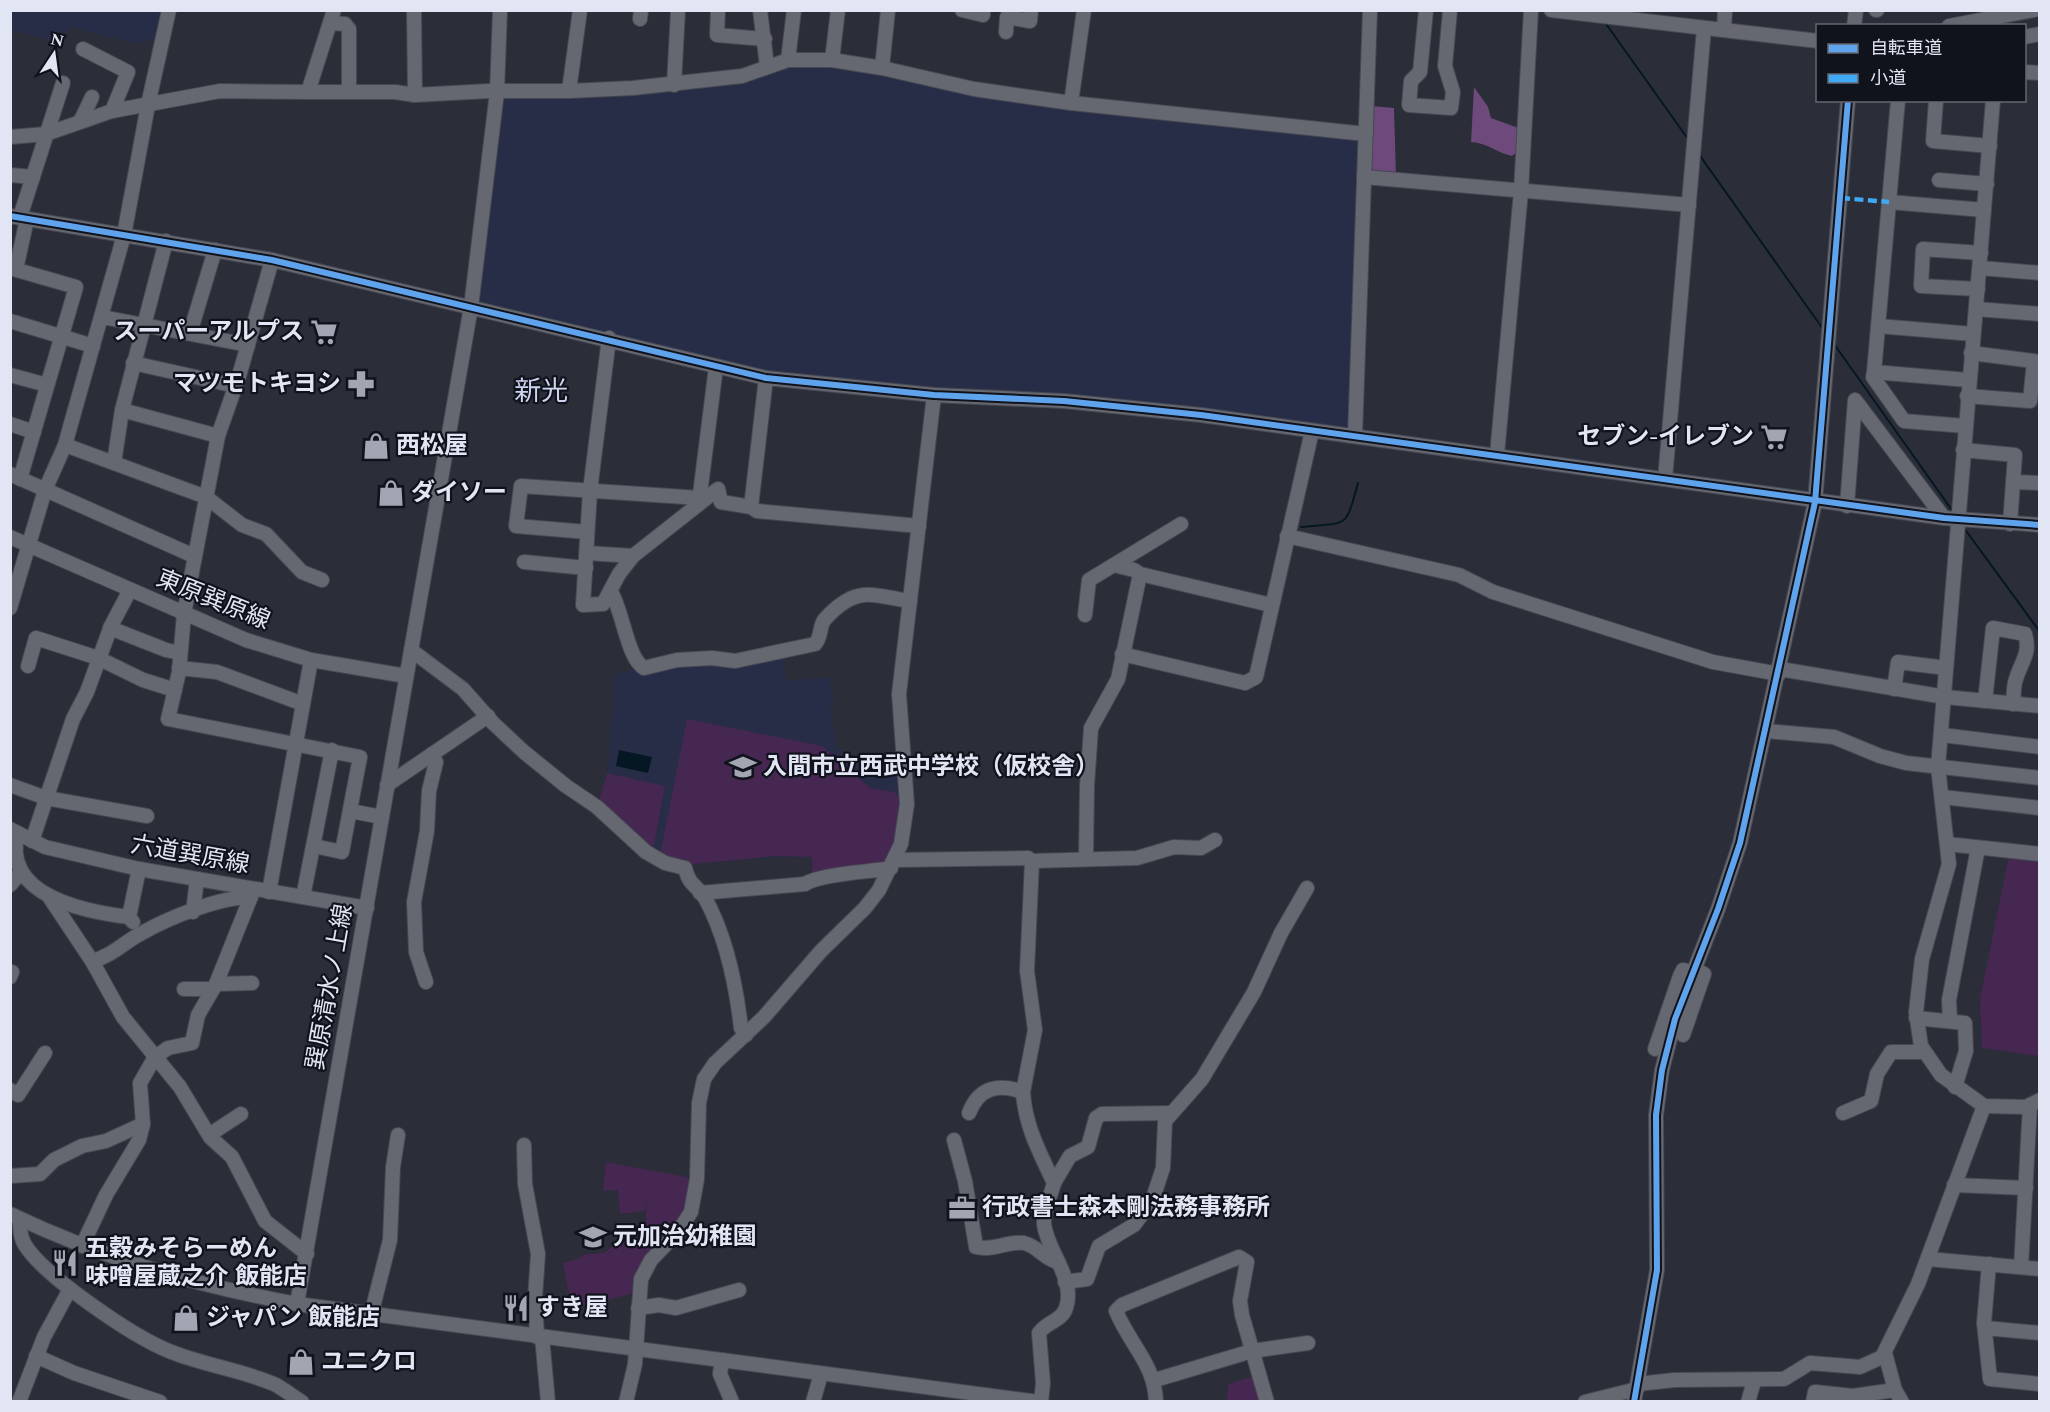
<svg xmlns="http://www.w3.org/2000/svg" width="2050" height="1412" viewBox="0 0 2050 1412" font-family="Spectral,'Noto Sans JP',serif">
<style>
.built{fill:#282d47}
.green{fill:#452751}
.forest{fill:#6d4a7b}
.water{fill:#041722}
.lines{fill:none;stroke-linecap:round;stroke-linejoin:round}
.stream{stroke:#041722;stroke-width:2}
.minor-casing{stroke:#464852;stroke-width:16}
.minor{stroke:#666871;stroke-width:14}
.quiet{stroke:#3fa9f5;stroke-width:4.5;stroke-dasharray:9 4.5;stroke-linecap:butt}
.cycleway-casing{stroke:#10121c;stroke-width:10}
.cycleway{stroke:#60a3ed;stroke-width:6}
.labels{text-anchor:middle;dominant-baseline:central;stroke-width:4.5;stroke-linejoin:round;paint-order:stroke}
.poi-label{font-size:24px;font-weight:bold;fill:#e2e6f4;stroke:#10121c;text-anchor:start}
.street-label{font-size:24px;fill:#e2e6f4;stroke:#10121c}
.quarter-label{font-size:27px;fill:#cdd4f0;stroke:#10121c}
</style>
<rect width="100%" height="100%" fill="#2b2d38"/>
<g class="built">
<path d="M11,11H164L160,36L140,44L69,27L64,44L11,30Z"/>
<path d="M818,62L966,89L1362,137L1350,431L765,373L482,304L479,299L504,98L615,94L781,64Z"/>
<path d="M783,657L786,681L829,677L834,702L830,703L836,746L854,763L878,760L880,772L898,771L900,811L895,842L885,864L812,877L811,858L777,857L684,865L648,850L599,801L607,776L615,675L634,669L644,671L678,663Z"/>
</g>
<g class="green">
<path d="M687,719L822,746L870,788L894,792L900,797L898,827L885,864L812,876V857L776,856L684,865L668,860L661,850Z"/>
<path d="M607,773L665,786L654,845L648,849L599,801Z"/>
<path d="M2009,855L2039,858V1056L1982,1048L1980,999Z"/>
<path d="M606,1162L691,1178L682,1219L642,1262L631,1294L572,1308L563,1263L581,1258L582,1255L604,1253L618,1242L645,1237L647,1195L645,1211L620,1214L618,1190L603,1191Z"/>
<path d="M1255,1376L1262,1401L1227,1402L1228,1384Z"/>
</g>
<g class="forest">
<path d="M1474,87L1488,107L1491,118L1521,129L1517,152L1512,156C1497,153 1488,143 1471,142Z"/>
<path d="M1371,106L1394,108L1396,177L1371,175Z"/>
</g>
<path class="water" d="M619,750L652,757L648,773L616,766Z"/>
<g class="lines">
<g class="stream">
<path d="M1604,21L1688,139"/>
<path d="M1698,153L1823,329"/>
<path d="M1834,344L1954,513"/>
<path d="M1301,527C1349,522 1345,530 1358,483"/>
<path d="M1964,528L2040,632"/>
</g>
<defs>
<g id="minor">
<path d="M414,10L415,95"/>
<path d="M718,10L717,35L765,39"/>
<path d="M760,10L767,66"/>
<path d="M962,10L983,15V10"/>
<path d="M1426,10L1420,72L1411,81L1409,105L1451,108L1453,92L1445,66L1450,10"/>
<path d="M1551,10L1818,41"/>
<path d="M1876,10H1877"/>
<path d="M640,19L641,10"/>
<path d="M330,23L345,24L349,29V92"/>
<path d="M1854,26L1856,10"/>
<path d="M1949,26L2034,10"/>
<path d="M1724,30L1725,10"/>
<path d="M1006,32L1007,17L1030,21L1031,10"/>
<path d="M2024,37L2040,34"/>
<path d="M83,49L128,72L112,111"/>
<path d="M788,60L794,10"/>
<path d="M832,60L838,10"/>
<path d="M882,68L888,10"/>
<path d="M2024,72L2040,73"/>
<path d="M674,85L678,10"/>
<path d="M569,91L580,10"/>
<path d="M308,92H395L415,95L489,91H569L633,88L742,76L788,60H832L882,68L974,89L1071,103L1366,134"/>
<path d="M1898,100L1874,372L1968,380"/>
<path d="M1936,100L1933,141L1990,146"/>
<path d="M1993,100L1938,767L1949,864L1922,959L1916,1012L1921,1046L1941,1075L1984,1106L2026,1107L2040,1100"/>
<path d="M1071,103L1084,10"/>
<path d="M81,120L92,97"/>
<path d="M10,137L46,134L112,111L220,91L308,92L334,10"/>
<path d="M10,175L33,177"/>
<path d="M1364,177L1689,205"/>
<path d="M1939,180L1987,184"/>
<path d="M1889,202L1984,210"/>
<path d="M10,216L272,260L766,378L934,395L1064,401L1201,415L1944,518L2040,525"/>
<path d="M20,217L63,83"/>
<path d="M272,260L239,376L218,436L184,614L179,672L168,719L360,757L342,852L314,846"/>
<path d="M10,268L76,287L20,479"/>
<path d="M1980,268L2040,273"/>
<path d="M16,269L27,219"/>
<path d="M1978,289L1921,286L1923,249L1981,253"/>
<path d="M1976,309L2040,314"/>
<path d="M102,317L248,345"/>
<path d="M10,321L93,346"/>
<path d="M1878,326L1973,334"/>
<path d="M190,333L215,250"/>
<path d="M609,338L590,491L583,605L603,604L619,574L633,556L718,489L721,502L751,507L757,511L919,526"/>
<path d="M133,363L236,386"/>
<path d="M1874,372L1873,377L1904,421L1965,426"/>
<path d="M10,375L47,385"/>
<path d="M1967,396L2030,401L2034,361L1971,353"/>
<path d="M122,410L218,436"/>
<path d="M10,424L34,432"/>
<path d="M1355,436L1370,10"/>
<path d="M65,445L206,497L242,525L266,534L302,572L322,580"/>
<path d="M1963,450L2015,455L2010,524"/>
<path d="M1497,455L1521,191L1531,10"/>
<path d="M114,463L122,410L166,241"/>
<path d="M10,474L194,556"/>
<path d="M1665,479L1704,28"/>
<path d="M2013,482L2040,483"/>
<path d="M699,502L716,367"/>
<path d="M1847,506L1855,400L1944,518"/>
<path d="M751,507L766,378"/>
<path d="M587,532L516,526L521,486L700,498"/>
<path d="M1287,536L1459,575L1493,592L1713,662L1779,674"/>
<path d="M10,537L246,640L311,660L406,676"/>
<path d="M587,553L633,556"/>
<path d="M524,562L586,568"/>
<path d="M1114,565L1134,570L1140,574L1271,605"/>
<path d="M611,592C623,611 627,658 644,668L677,660L712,658L735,661L815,644C822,637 819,625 825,619C856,585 871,595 910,601"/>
<path d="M10,608L45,490L65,445L124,235L148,105L169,10"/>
<path d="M1085,615L1089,580L1181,524"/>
<path d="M110,628L166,650L180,653"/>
<path d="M411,650L463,689L493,723L524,752L566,786L597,807L646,852L665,863L685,868C690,888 697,884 705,898C727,938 736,984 741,1028L746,1035"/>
<path d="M1122,654L1245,683L1256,677L1312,431"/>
<path d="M28,666L36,638L98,658L143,680L175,690"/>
<path d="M179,668L217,672L303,704"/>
<path d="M1780,669L1945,697L2040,706"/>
<path d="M1894,689L1898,662L1946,668"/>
<path d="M1985,701L1993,628L2025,634C2031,653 2021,662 2016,679C2013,687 2014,696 2013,704"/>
<path d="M1767,731L1834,737L1880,756L1906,763L2040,778"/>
<path d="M1942,735L2040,747"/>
<path d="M10,785L46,798L147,816"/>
<path d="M387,785L488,716"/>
<path d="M1942,797L2040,808"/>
<path d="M350,811L382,817"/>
<path d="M10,829L45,847L139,869L367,908"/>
<path d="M18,833C0,896 87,912 129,917"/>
<path d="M32,841L73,719L87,692L111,626L130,590"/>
<path d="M1947,844L2040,854"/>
<path d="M1086,858L1087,786L1091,728L1118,679L1140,574"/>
<path d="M895,860L1028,858L1032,861L1137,858L1174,847L1201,848L1215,840"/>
<path d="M1032,861L1027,971L1035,1030L1023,1092C1025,1126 1040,1153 1054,1183C1051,1195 1043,1211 1044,1224C1047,1251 1076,1279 1066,1308C1062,1321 1046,1322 1039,1333L1043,1383L1041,1402"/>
<path d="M10,885L21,872"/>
<path d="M269,892L311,660"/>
<path d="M700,893L805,884C819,874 870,872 891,868"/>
<path d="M303,897L332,750"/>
<path d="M50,898L92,961L123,1017L180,1087L210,1137L232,1157L265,1221L307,1254"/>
<path d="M193,912L197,879"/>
<path d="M133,922L129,917L139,869"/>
<path d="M92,961C112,956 123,943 140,934C168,918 219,897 251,897"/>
<path d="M10,977L12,972"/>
<path d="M426,982L416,952L414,902L427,831L429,791L436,762L432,754"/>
<path d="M216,984L252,983"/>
<path d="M184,989H213"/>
<path d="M1916,1018L1965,1023L1966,1051L1955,1087"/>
<path d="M1950,1021L1949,1000L1978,848"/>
<path d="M1683,1035L1704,974L1694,969"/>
<path d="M1655,1049L1680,976L1683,970L1693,973"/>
<path d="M10,1090L18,1095L45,1053"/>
<path d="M969,1113C979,1087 999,1083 1023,1092"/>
<path d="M1843,1113L1871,1101L1877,1074L1891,1052H1924"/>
<path d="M209,1135L241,1114"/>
<path d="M954,1140L965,1181L976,1247C993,1251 1008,1241 1024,1243C1038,1246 1045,1260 1058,1262"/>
<path d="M524,1145L525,1184L538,1254L535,1298L537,1337"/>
<path d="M10,1176L40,1174L54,1160L82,1146L106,1141L143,1124"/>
<path d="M1054,1183L1070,1156L1088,1147L1096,1118L1102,1114L1171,1113"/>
<path d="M1954,1185L2026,1188"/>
<path d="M10,1214C104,1259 195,1285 297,1304L1039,1402"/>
<path d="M20,1219C20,1229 20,1237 25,1245C45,1277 134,1337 169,1351C203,1365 241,1370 274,1384C284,1389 292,1396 302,1402"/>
<path d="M82,1246L106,1195L139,1140L143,1124L140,1083L155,1057L168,1048L192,1043L198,1015L216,984L254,889"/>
<path d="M1928,1259L2040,1269"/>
<path d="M1989,1264L1984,1323L1990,1379L2040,1384"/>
<path d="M2021,1267L2030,1105"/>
<path d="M1065,1282L1087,1279L1099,1246L1134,1225L1152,1201L1163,1168L1165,1121L1202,1079L1254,992L1281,933L1307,888"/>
<path d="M297,1304L471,307L497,92L500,10"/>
<path d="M638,1308L659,1305L676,1308L739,1290"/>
<path d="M371,1315L390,1240L393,1167L398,1135"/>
<path d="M1985,1328L2040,1333"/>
<path d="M542,1337L548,1402"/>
<path d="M1885,1353L1895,1390L1902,1402"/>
<path d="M36,1356L74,1373L160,1402"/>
<path d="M722,1360L720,1374L732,1402"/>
<path d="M1155,1380L1252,1351L1308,1343"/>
<path d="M1638,1384L1674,1380L1784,1379L1810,1363L1860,1367L1882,1357L1918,1284L1984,1106"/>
<path d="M19,1402L44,1337L70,1289"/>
<path d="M626,1402L635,1364L641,1279L651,1260L678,1232L691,1212L697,1179L699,1103L704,1079L715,1063L764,1017L821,951L865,908L879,890L901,844L907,804L899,694L934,395"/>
<path d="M813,1402L821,1374"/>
<path d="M1156,1402C1155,1364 1130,1345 1116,1311L1122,1305L1239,1257L1247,1262L1240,1301L1242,1315L1267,1402"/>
<path d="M1585,1402L1637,1389"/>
<path d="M1634,1402L1657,1270L1656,1115L1662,1070L1675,1019L1718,909L1740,843L1815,502L1848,100"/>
<path d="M1748,1402L1754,1381"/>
<path d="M1813,1402L1815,1392L1853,1396L1895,1390"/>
</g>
</defs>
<use href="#minor" class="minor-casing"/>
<use href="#minor" class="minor"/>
<path class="quiet" d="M1841,198L1889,202"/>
<defs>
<g id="cycleway">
<path d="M10,216L272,260L766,378L934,395L1064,401L1201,415L1944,518L2040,525"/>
<path d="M1634,1402L1657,1270L1656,1115L1662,1070L1675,1019L1718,909L1740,843L1815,502L1848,100"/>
</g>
</defs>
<use href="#cycleway" class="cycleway-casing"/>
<use href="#cycleway" class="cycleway"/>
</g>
<defs>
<symbol id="supermarket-bare" viewBox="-9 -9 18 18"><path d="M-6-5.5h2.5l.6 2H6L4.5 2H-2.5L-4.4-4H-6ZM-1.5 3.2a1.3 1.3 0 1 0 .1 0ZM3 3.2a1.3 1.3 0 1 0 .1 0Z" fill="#a2a5b2" stroke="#10121c" stroke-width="2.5" paint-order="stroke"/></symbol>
<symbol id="pharmacy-bare" viewBox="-9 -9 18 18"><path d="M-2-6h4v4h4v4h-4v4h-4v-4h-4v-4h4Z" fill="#a2a5b2" stroke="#10121c" stroke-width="2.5" paint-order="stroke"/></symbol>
<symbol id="shop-bare" viewBox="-9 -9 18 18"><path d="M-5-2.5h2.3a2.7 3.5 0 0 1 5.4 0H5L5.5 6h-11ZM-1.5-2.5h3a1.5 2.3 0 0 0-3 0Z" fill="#a2a5b2" stroke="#10121c" stroke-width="2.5" paint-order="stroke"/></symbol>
<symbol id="school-bare" viewBox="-9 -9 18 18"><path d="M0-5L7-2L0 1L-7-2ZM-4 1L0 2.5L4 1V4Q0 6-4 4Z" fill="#a2a5b2" stroke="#10121c" stroke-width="2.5" paint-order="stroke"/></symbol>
<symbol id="office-bare" viewBox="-9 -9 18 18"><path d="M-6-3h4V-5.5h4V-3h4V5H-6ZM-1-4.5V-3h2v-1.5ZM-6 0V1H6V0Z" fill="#a2a5b2" stroke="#10121c" stroke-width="2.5" paint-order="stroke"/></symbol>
<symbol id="restaurant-bare" viewBox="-9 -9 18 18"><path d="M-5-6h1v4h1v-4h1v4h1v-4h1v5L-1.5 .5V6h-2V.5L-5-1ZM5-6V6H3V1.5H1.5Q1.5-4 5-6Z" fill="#a2a5b2" stroke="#10121c" stroke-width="2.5" paint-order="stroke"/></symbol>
</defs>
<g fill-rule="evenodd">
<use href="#supermarket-bare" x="305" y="313" width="38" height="38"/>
<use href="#pharmacy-bare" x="342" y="365" width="38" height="38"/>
<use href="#supermarket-bare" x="1755" y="418" width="38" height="38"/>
<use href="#shop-bare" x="357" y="427" width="38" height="38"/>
<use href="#shop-bare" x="372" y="474" width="38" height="38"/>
<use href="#school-bare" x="724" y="748" width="38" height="38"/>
<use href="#office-bare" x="943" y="1189" width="38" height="38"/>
<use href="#school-bare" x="574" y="1218" width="38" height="38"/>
<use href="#restaurant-bare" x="46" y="1244" width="38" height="38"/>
<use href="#restaurant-bare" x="497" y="1289" width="38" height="38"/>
<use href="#shop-bare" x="167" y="1299" width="38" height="38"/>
<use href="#shop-bare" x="282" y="1343" width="38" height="38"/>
</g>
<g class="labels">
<g class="poi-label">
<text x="304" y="332" text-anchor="end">スーパーアルプス</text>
<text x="341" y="384" text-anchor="end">マツモトキヨシ</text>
<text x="1754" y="437" text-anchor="end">セブン-イレブン</text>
<text x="396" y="446">西松屋</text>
<text x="411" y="493">ダイソー</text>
<text x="763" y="767">入間市立西武中学校（仮校舎）</text>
<text x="982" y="1208">行政書士森本剛法務事務所</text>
<text x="613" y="1237">元加治幼稚園</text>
<text x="85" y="1249">五穀みそらーめん<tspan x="85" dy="28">味噌屋蔵之介 飯能店</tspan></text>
<text x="536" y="1308">すき屋</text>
<text x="206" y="1318">ジャパン 飯能店</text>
<text x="321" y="1362">ユニクロ</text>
</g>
<g class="street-label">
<text transform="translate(213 600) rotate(22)">東原巽原線</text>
<text transform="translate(190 855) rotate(10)">六道巽原線</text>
<text transform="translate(330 987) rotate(-80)">巽原清水ノ上線</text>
</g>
<g class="quarter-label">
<text x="541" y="392">新光</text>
</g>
</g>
<rect width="2050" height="1412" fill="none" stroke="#e2e6f4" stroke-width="24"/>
<rect x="1816" y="24" width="210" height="78" fill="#10121c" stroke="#646772" stroke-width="1.5"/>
<rect x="1828" y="44" width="30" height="9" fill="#60a3ed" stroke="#646772" stroke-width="1.5"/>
<text x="1870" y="54" font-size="18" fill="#e2e6f4">自転車道</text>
<rect x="1828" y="74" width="30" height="9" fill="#3fa9f5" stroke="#646772" stroke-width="1.5"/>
<text x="1870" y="84" font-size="18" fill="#e2e6f4">小道</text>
<g transform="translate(54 54) rotate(13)" stroke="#10121c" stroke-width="4.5" paint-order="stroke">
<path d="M0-4.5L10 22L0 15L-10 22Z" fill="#e2e6f4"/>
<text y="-9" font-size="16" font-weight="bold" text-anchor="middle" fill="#e2e6f4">N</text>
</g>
</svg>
